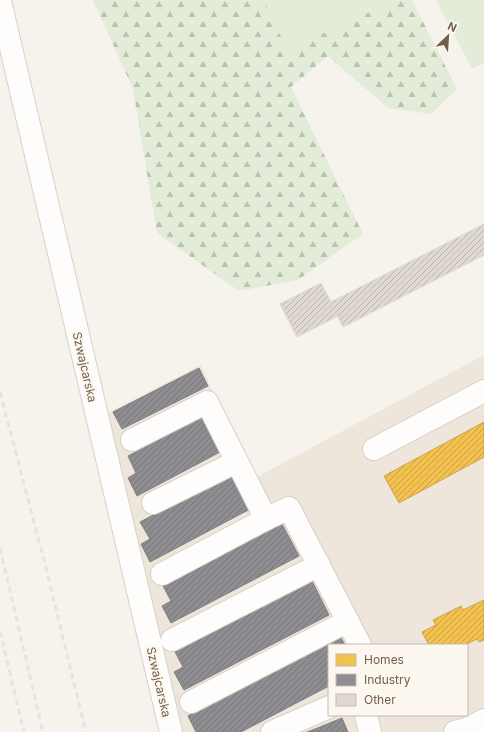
<svg xmlns="http://www.w3.org/2000/svg" width="484" height="732" font-family="Inter,sans-serif">
<style>
.residential{fill:#eee6db;fill-rule:evenodd}
.forest{fill:url(#forest-firs)}
.pitch{fill:#e3ecd9}
.homes{fill:url(#homes-hatch);stroke:#cca34e}
.industry{fill:url(#industry-hatch);stroke:#857f7e}
.building{fill:url(#building-hatch);stroke:#ded7d0}
.lines{fill:none;stroke-linecap:round;stroke-linejoin:round}
.minor-casing{stroke:#d5d0cb;stroke-width:24}
.minor{stroke:#fefdfc;stroke-width:22}
.rail{stroke:#e5e3e4;stroke-width:3;stroke-dasharray:6 4;stroke-linecap:butt}
.labels{text-anchor:middle;dominant-baseline:central;stroke-width:4;stroke-linejoin:round;paint-order:stroke}
.street-label{font-size:12px;fill:#725d4f;stroke:#fdf8ef}
</style>
<defs>
<pattern id="forest-firs" width="22" height="20" patternUnits="userSpaceOnUse"><rect width="22" height="20" fill="#e3ecd9"/><path d="M5 1l3.5 6h-7zM16 11l3.5 6h-7z" fill="#bcc2b2"/></pattern>
<pattern id="homes-hatch" width="6" height="6" patternUnits="userSpaceOnUse"><rect width="6" height="6" fill="#f2c14e"/><path d="M-1 1l2-2M0 6l6-6M5 7l2-2" fill="none" stroke="#c8a043"/></pattern>
<pattern id="industry-hatch" width="6" height="6" patternUnits="userSpaceOnUse"><rect width="6" height="6" fill="#8d8d92"/><path d="M-1 1l2-2M0 6l6-6M5 7l2-2" fill="none" stroke="#78767a"/></pattern>
<pattern id="building-hatch" width="6" height="6" patternUnits="userSpaceOnUse"><rect width="6" height="6" fill="#e0d9d3"/><path d="M-1 1l2-2M0 6l6-6M5 7l2-2" fill="none" stroke="#bab3ae"/></pattern>
</defs>
<rect width="100%" height="100%" fill="#f6f3ed"/>
<path class="residential" d="M484,355V732H181L105,414L201,365L251,480ZM329,645H467V715H329Z"/>
<path class="forest" d="M93,0H412L457,89L431,114L388,108L328,56L291,87L363,234L298,280L239,291L157,233L133,89Z"/>
<g class="pitch">
<path d="M264,0H381L383,6L287,50Z"/>
<path d="M436,0H484V63L472,69Z"/>
</g>
<g class="homes">
<path d="M484,422V457L399,503L384,476Z"/>
<path d="M484,600V640L479,642L477,639L465,645H429L422,632L436,625L433,620L461,606L463,610Z"/>
</g>
<g class="industry">
<path d="M199,368L208,386L122,429L113,412Z"/>
<path d="M204,416L222,451L137,496L128,478L136,473L128,456Z"/>
<path d="M234,473L252,508L150,562L141,544L150,539L140,522Z"/>
<path d="M281,522L299,556L171,623L162,606L171,601L162,584Z"/>
<path d="M311,579L329,615L184,690L174,672L183,667L174,650Z"/>
<path d="M340,636L345,645H329V686L241,732H196L188,716Z"/>
<path d="M342,718L348,732H307L315,729Z"/>
</g>
<g class="building">
<path d="M484,224V255L343,327L331,302Z"/>
<path d="M321,283L338,316L297,337L280,304Z"/>
</g>
<g class="lines">
<defs>
<g id="minor">
<path d="M0,1L171,732"/>
<path d="M132,440L207,402L266,519L289,508L360,645"/>
<path d="M374,449L484,391"/>
<path d="M153,503L236,462"/>
<path d="M162,574L266,519"/>
<path d="M172,640L319,565"/>
<path d="M191,702L348,621"/>
<path d="M366,715L370,732"/>
<path d="M272,732L329,707"/>
<path d="M455,732L467,729L484,720"/>
</g>
</defs>
<use href="#minor" class="minor-casing"/>
<use href="#minor" class="minor"/>
<g class="rail">
<path d="M0,392L44,560L86,732"/>
<path d="M0,548L43,732"/>
<path d="M0,631L24,732"/>
</g>
</g>
<g class="labels">
<g class="street-label">
<text transform="translate(85 367) rotate(77)">Szwajcarska</text>
<text transform="translate(159 682) rotate(77)">Szwajcarska</text>
</g>
</g>
<rect x="328" y="644" width="140" height="72" fill="#fdf8ef" stroke="#c5baaf"/>
<rect x="336" y="654" width="20" height="12" fill="#f2c14e" stroke="#c5baaf"/>
<text x="364" y="664" font-size="12" fill="#725d4f">Homes</text>
<rect x="336" y="674" width="20" height="12" fill="#8d8d92" stroke="#c5baaf"/>
<text x="364" y="684" font-size="12" fill="#725d4f">Industry</text>
<rect x="336" y="694" width="20" height="12" fill="#e0d9d3" stroke="#c5baaf"/>
<text x="364" y="704" font-size="12" fill="#725d4f">Other</text>
<g transform="translate(448 36) rotate(25)" stroke="#fdf8ef" stroke-width="3" paint-order="stroke">
<path d="M0-3L7 15L0 10L-7 15Z" fill="#725d4f"/>
<text y="-6" font-size="11" font-weight="bold" text-anchor="middle" fill="#725d4f">N</text>
</g>
</svg>
